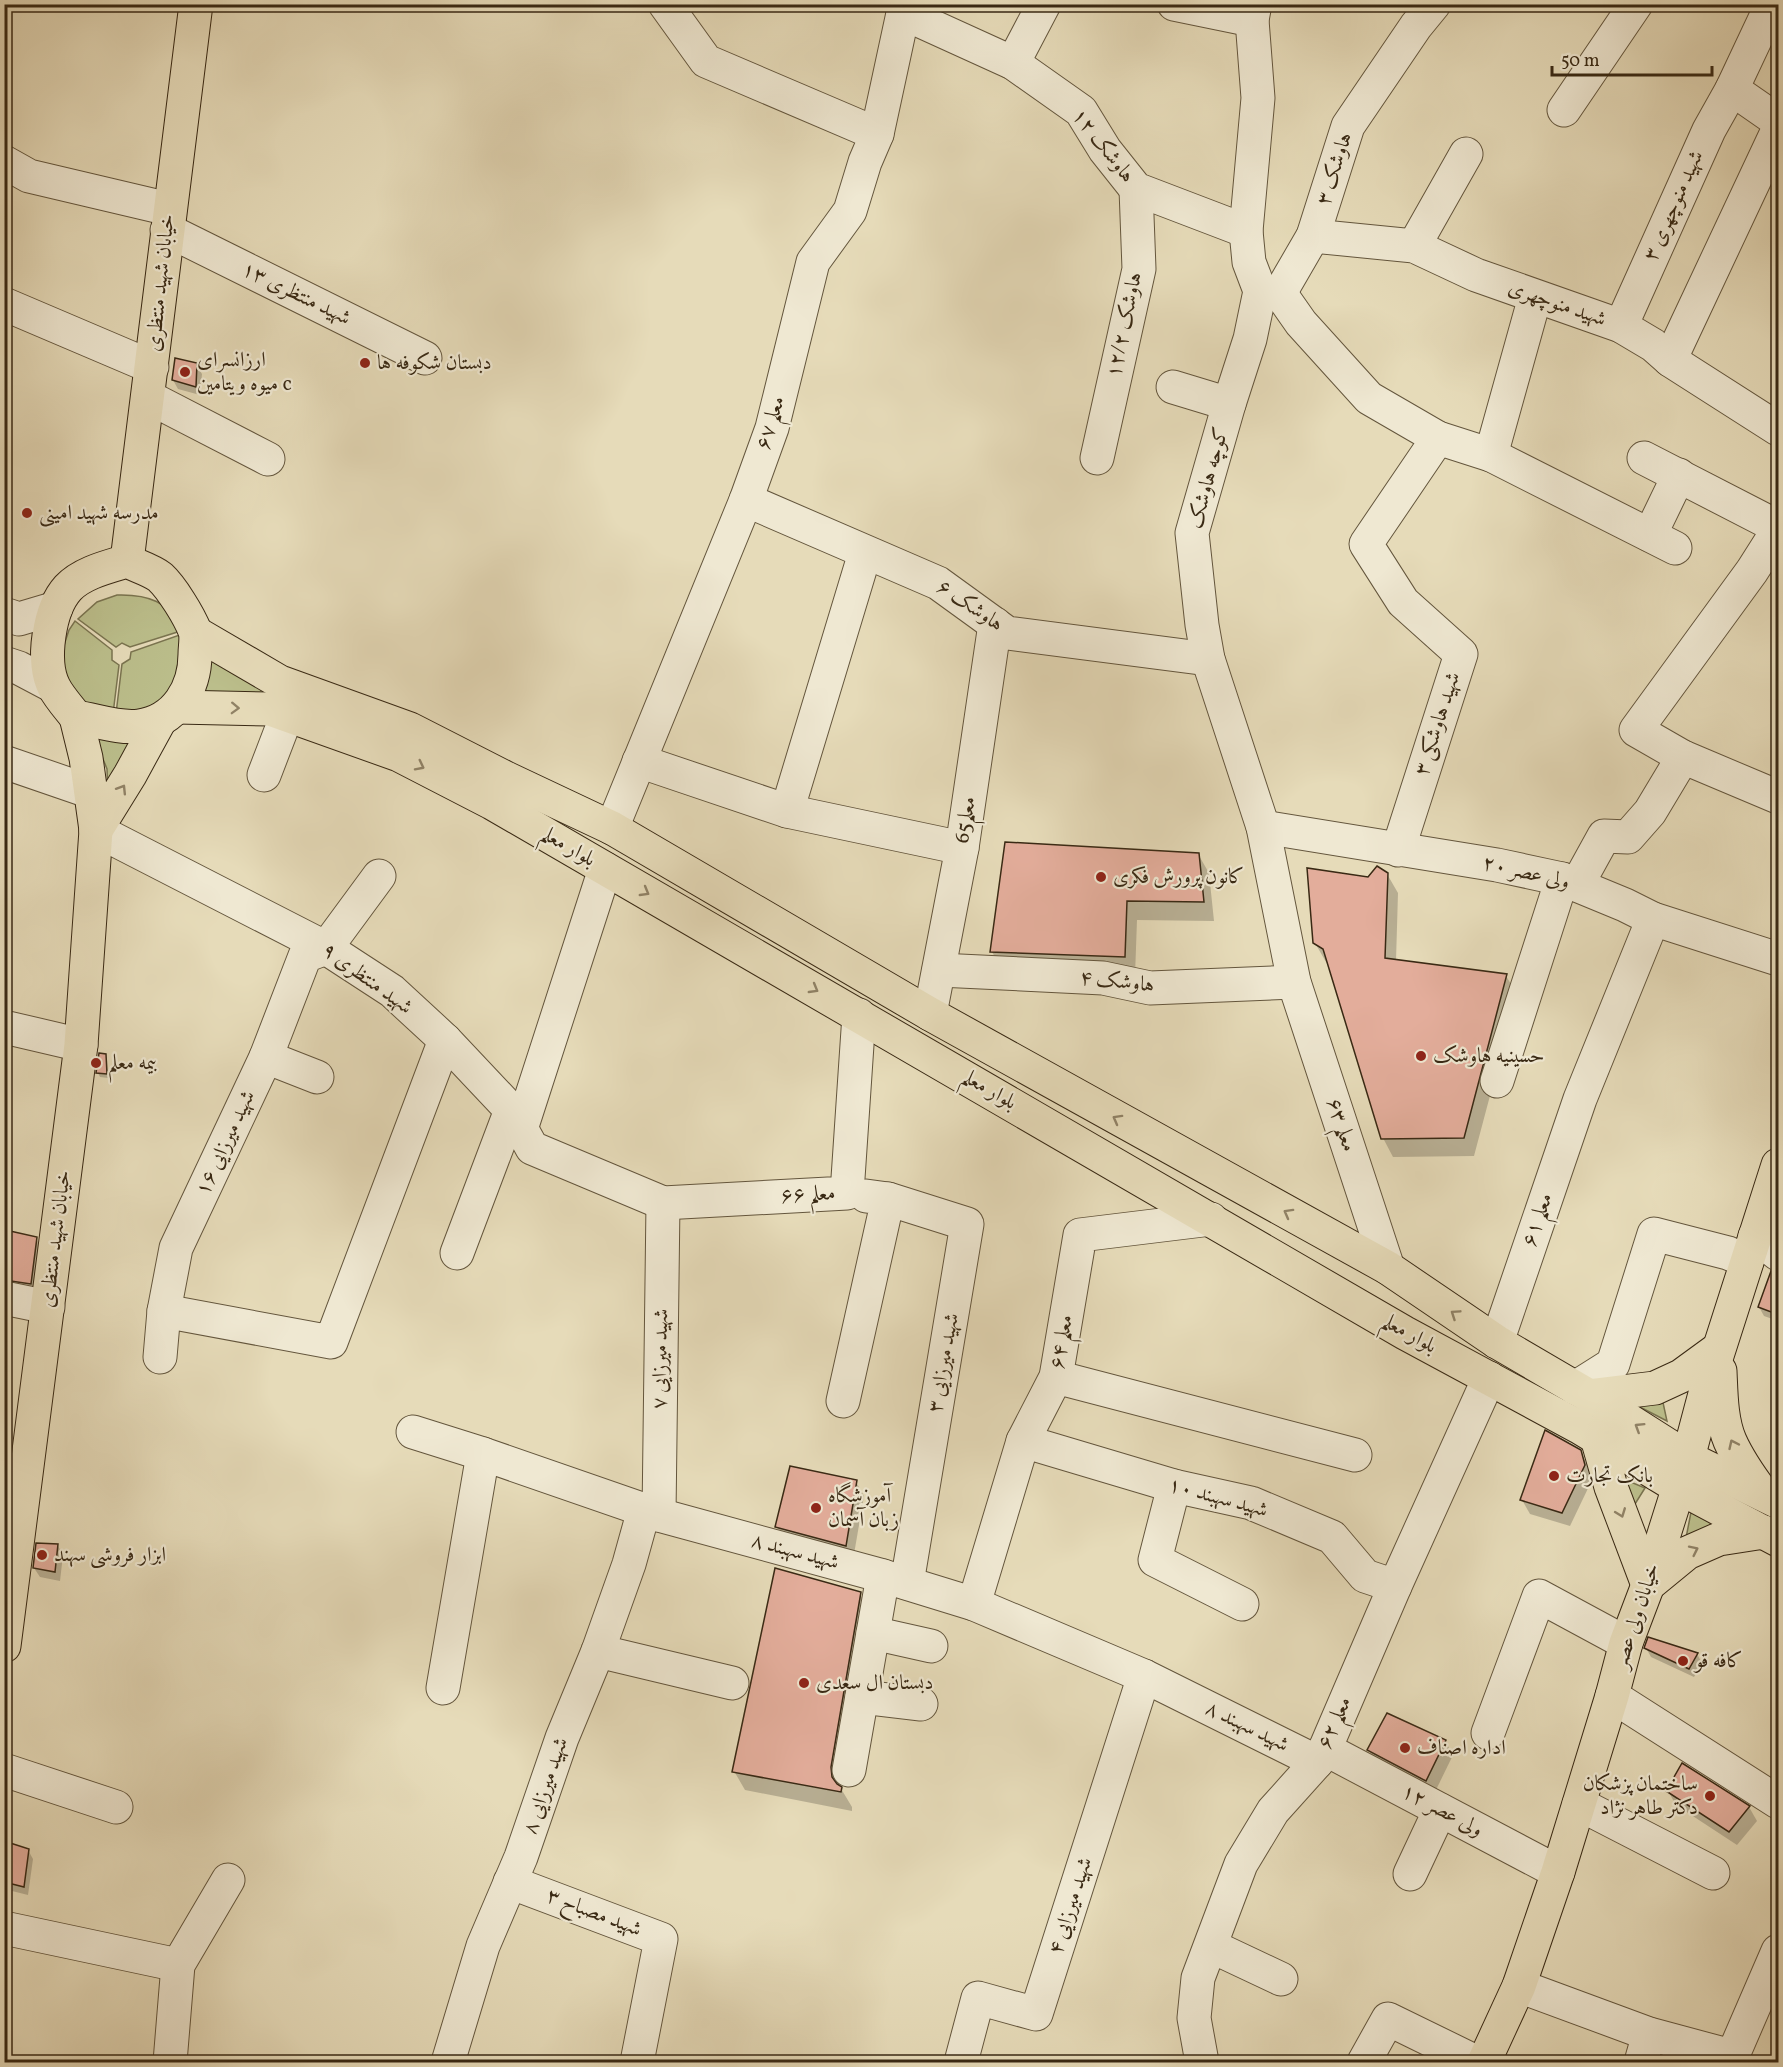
<svg xmlns="http://www.w3.org/2000/svg" width="1783" height="2067" font-family="Vollkorn,Amiri,serif">
<style>
.green{fill:#bbbe8b;stroke:#7a7450;stroke-width:1.5}
.shadow{fill:#0003}
.building{fill:#e3ad9b;stroke:#392914;stroke-width:1.5}
.lines{fill:none;stroke-linecap:round;stroke-linejoin:round}
.minor-casing{stroke:#64563d;stroke-width:35}
.major-casing{stroke:#392914;stroke-width:35}
.minor{stroke:#efe8d2;stroke-width:33}
.major{stroke:#e6dbb9;stroke-width:33}
.oneway{stroke:#908266}
.poi-dot{fill:#8f2418;stroke:#efe8d2;stroke-width:2}
.labels{text-anchor:middle;dominant-baseline:central;stroke-width:4.5;stroke-linejoin:round;paint-order:stroke}
.street-label{font-size:21px;fill:#392914;stroke:#efe8d2}
.poi-label{font-size:21px;fill:#392914;stroke:#efe8d2;text-anchor:start}
</style>
<rect width="100%" height="100%" fill="#e6dbb9"/>
<filter id="stains"><feTurbulence type="fractalNoise" baseFrequency=".00333" numOctaves="4"/><feColorMatrix values="0 0 0 0 .2 0 0 0 0 .09 0 0 0 0 .02 0 0 0 .5 -.17"/></filter>
<radialGradient id="worn" r=".72"><stop offset=".6" stop-color="#630" stop-opacity="0"/><stop offset="1" stop-color="#630" stop-opacity=".3"/></radialGradient>
<g class="green">
<path d="M117,595C150,594 166,602 187,629L130,647L122,643L116,647L78,619L97,602Z"/>
<path d="M75,621L112,650V660L119,665L112,722L82,708L63,671L62,651L69,630Z"/>
<path d="M188,632L187,690L115,722L122,664L130,659L131,652Z"/>
<path d="M196,648L279,684L271,707L190,691Z"/>
<path d="M85,714L139,729L109,825L107,769Z"/>
<path d="M1662,1398L1667,1421L1634,1404Z"/>
<path d="M1619,1477L1645,1488L1630,1512Z"/>
<path d="M1692,1507L1716,1528L1686,1538Z"/>
</g>
<g class="shadow">
<path d="M196,365L202,374L200,395L178,389L173,380Z"/>
<path d="M1198,854L1209,873L1214,921L1137,920L1135,976L1003,971L992,952Z"/>
<path d="M1387,874L1398,893L1396,961L1506,976L1517,994L1474,1156L1393,1157L1383,1138L1329,964L1326,962L1315,943L1369,878Z"/>
<path d="M105,1055L107,1059L108,1078L100,1077L98,1073Z"/>
<path d="M36,1239L45,1253L39,1298L12,1294L4,1277Z"/>
<path d="M1778,1280V1321L1764,1316L1759,1307Z"/>
<path d="M1580,1451L1588,1466L1592,1480L1570,1526L1530,1514L1522,1500Z"/>
<path d="M856,1482L864,1496L853,1560L785,1541L777,1527Z"/>
<path d="M58,1546L63,1555L60,1581L40,1577L34,1568Z"/>
<path d="M860,1594L871,1613L840,1787L852,1807V1811L745,1790L734,1771Z"/>
<path d="M1646,1648L1697,1654L1702,1663L1694,1677L1651,1657Z"/>
<path d="M1445,1741L1453,1755L1434,1794L1377,1764L1369,1750Z"/>
<path d="M1668,1791L1749,1807L1757,1821L1737,1845L1676,1805Z"/>
<path d="M4,1843L28,1850L33,1859L28,1895L4,1889Z"/>
</g>
<g class="building">
<path d="M175,358L197,363L196,387L172,380Z"/>
<path d="M1005,842L1199,853L1204,902L1127,901L1125,957L990,952Z"/>
<path d="M1377,866L1388,873L1385,958L1507,974L1464,1138L1381,1139L1323,949L1313,943L1307,868L1368,877Z"/>
<path d="M99,1053L106,1054L107,1074L96,1073Z"/>
<path d="M10,1231L37,1237L31,1284L4,1280Z"/>
<path d="M1771,1271L1779,1272V1315L1758,1307Z"/>
<path d="M1545,1430L1581,1450L1585,1465L1562,1513L1520,1500Z"/>
<path d="M790,1466L857,1480L846,1546L775,1527Z"/>
<path d="M36,1543L58,1544L55,1572L33,1568Z"/>
<path d="M775,1568L861,1592L831,1767L832,1777L837,1784L842,1787L841,1792L732,1772Z"/>
<path d="M1648,1637L1698,1653L1689,1669L1644,1648Z"/>
<path d="M1387,1713L1446,1740L1426,1781L1367,1750Z"/>
<path d="M1682,1763L1750,1806L1729,1832L1666,1791Z"/>
<path d="M4,1841L29,1849L24,1887L4,1882Z"/>
</g>
<g class="lines">
<defs>
<g id="minor">
<path d="M665,4L706,61L877,134"/>
<path d="M1174,4L1252,20"/>
<path d="M1255,4L1252,20L1258,98L1246,231L1249,262L1260,291L1250,339L1229,404L1192,533L1202,625L1208,659L1263,827L1294,982L1388,1268"/>
<path d="M903,13L1013,63L1081,111L1105,150L1136,189L1246,231"/>
<path d="M1013,63L1044,4"/>
<path d="M1732,89L1778,121"/>
<path d="M1564,110L1636,4"/>
<path d="M4,162L29,176L169,209"/>
<path d="M167,230L425,358"/>
<path d="M1313,236L1414,246L1476,275L1621,326L1653,345L1670,360L1778,429"/>
<path d="M1414,246L1466,154"/>
<path d="M1260,291L1280,293L1313,236L1348,126L1416,26L1434,4"/>
<path d="M1280,293L1301,323L1369,398L1438,438L1491,455L1535,297"/>
<path d="M4,304L152,367"/>
<path d="M1621,326L1709,130L1732,89L1772,4"/>
<path d="M1670,360L1778,130"/>
<path d="M1173,387L1229,404"/>
<path d="M148,397L268,459"/>
<path d="M1491,455L1675,548"/>
<path d="M1097,458L1139,269L1136,189"/>
<path d="M1644,458L1778,527"/>
<path d="M746,500L938,583L1007,633L1208,659"/>
<path d="M1778,530L1752,571L1636,730L1683,757L1778,797"/>
<path d="M1650,535L1679,475"/>
<path d="M4,614L19,619L56,608"/>
<path d="M4,663L19,668L53,686"/>
<path d="M639,761L787,811L962,848"/>
<path d="M4,762L91,792"/>
<path d="M264,775L287,715"/>
<path d="M787,811L865,553"/>
<path d="M1263,827L1497,865L1562,879L1625,905L1653,919L1778,959"/>
<path d="M612,828L746,500L772,428L813,262L850,211L865,162L877,134L905,4"/>
<path d="M96,830L326,948L392,991L445,1040L511,1110L532,1148L663,1203L847,1193L859,1015"/>
<path d="M1398,850L1461,654L1403,602L1366,544L1438,438"/>
<path d="M1577,885L1604,836L1628,837L1650,812L1683,757"/>
<path d="M939,970L1103,978L1150,988L1294,982"/>
<path d="M930,1014L962,848L995,624"/>
<path d="M4,1027L81,1045"/>
<path d="M266,1057L317,1077"/>
<path d="M1497,1081L1562,879"/>
<path d="M521,1129L605,869"/>
<path d="M888,1199L967,1224L907,1583"/>
<path d="M1755,1236L1778,1254"/>
<path d="M457,1253L511,1110"/>
<path d="M4,1298L48,1307"/>
<path d="M164,1311L331,1342L445,1040"/>
<path d="M1497,1342L1580,1099L1653,919"/>
<path d="M160,1357L164,1311L176,1248L266,1057L305,956L326,948L379,876"/>
<path d="M1056,1377L1355,1455"/>
<path d="M1575,1388L1613,1364L1654,1234L1728,1253L1747,1261"/>
<path d="M843,1401L888,1199L866,1196"/>
<path d="M413,1432L483,1454"/>
<path d="M1023,1441L1174,1486L1251,1503L1332,1537L1365,1576L1395,1586"/>
<path d="M1174,1486L1155,1560L1242,1604"/>
<path d="M659,1515L663,1203"/>
<path d="M974,1604L1023,1441L1056,1377L1080,1235L1211,1219"/>
<path d="M873,1633L931,1646"/>
<path d="M598,1651L732,1683"/>
<path d="M443,1688L483,1454L659,1515L883,1576L974,1604L1144,1676L1317,1762"/>
<path d="M1612,1696L1778,1802"/>
<path d="M862,1697L921,1704"/>
<path d="M1488,1733L1539,1596L1626,1643"/>
<path d="M1325,1749L1558,1872"/>
<path d="M4,1770L116,1807"/>
<path d="M849,1770L883,1576"/>
<path d="M1579,1804L1713,1873"/>
<path d="M1410,1874L1440,1810"/>
<path d="M510,1882L661,1939L637,2062"/>
<path d="M4,1928L178,1965"/>
<path d="M1211,1946L1281,1979"/>
<path d="M1519,1986L1649,2034L1731,2056"/>
<path d="M170,2062L178,1965L228,1880"/>
<path d="M448,2062L483,1946L521,1857L562,1738L598,1651L629,1564L644,1510"/>
<path d="M961,2062L978,1998L1036,2014L1144,1676"/>
<path d="M1202,2062L1194,2018L1198,1978L1241,1864L1273,1811L1317,1762L1325,1749L1395,1586L1489,1378"/>
<path d="M1364,2062L1388,2019L1476,2062"/>
<path d="M1641,2062L1649,2034"/>
<path d="M1730,2062L1778,1951"/>
</g>
<g id="major">
<path d="M127,561C151,375 172,190 196,4"/>
<path d="M127,561C137,566 151,570 160,577C172,588 189,616 195,631C197,638 195,647 195,654C195,688 176,721 139,726C119,729 96,720 76,717C69,708 59,697 54,687C41,661 49,609 68,588C82,573 107,567 127,561Z"/>
<path d="M196,633L280,682L410,729L506,778L612,828L930,1014L1388,1268L1497,1342L1603,1404L1688,1458L1778,1502"/>
<path d="M177,707L270,709L399,755L492,803L1405,1333L1579,1427L1678,1487L1778,1540"/>
<path d="M76,717L86,758L96,830L130,775L160,720"/>
<path d="M1720,1371C1721,1393 1721,1420 1730,1441C1738,1459 1751,1478 1763,1494"/>
<path d="M1589,1396L1655,1388L1681,1376L1718,1349"/>
<path d="M1597,1438L1611,1487L1648,1585L1687,1553L1719,1539L1764,1532"/>
<path d="M4,1646L81,1045L96,830"/>
<path d="M1484,2062L1519,1986L1558,1872L1612,1696L1626,1643L1648,1585L1688,1458L1706,1390L1778,1165"/>
</g>
</defs>
<use href="#minor" class="minor-casing"/>
<use href="#major" class="major-casing"/>
<use href="#minor" class="minor"/>
<use href="#major" class="major"/>
</g>
<defs><path id="oneway-chevron" d="M-2-3.5L2.5 0L-2 3.5" fill="none" stroke-width="1.6" stroke-linecap="round" stroke-linejoin="round" transform="scale(1.5)"/></defs>
<g class="oneway">
<use href="#oneway-chevron" transform="translate(235 708) rotate(2)"/>
<use href="#oneway-chevron" transform="translate(420 766) rotate(27)"/>
<use href="#oneway-chevron" transform="translate(122 789) rotate(-58)"/>
<use href="#oneway-chevron" transform="translate(645 892) rotate(30)"/>
<use href="#oneway-chevron" transform="translate(814 989) rotate(30)"/>
<use href="#oneway-chevron" transform="translate(1117 1119) rotate(-151)"/>
<use href="#oneway-chevron" transform="translate(1288 1213) rotate(-151)"/>
<use href="#oneway-chevron" transform="translate(1455 1314) rotate(-146)"/>
<use href="#oneway-chevron" transform="translate(1639 1427) rotate(-148)"/>
<use href="#oneway-chevron" transform="translate(1733 1444) rotate(-115)"/>
<use href="#oneway-chevron" transform="translate(1621 1513) rotate(69)"/>
<use href="#oneway-chevron" transform="translate(1694 1550) rotate(-26)"/>
</g>
<g class="poi-dot">
<circle cx="365" cy="363" r="6"/>
<circle cx="185" cy="372" r="6"/>
<circle cx="27" cy="513" r="6"/>
<circle cx="1101" cy="877" r="6"/>
<circle cx="1421" cy="1056" r="6"/>
<circle cx="96" cy="1063" r="6"/>
<circle cx="1554" cy="1476" r="6"/>
<circle cx="816" cy="1508" r="6"/>
<circle cx="42" cy="1555" r="6"/>
<circle cx="1683" cy="1661" r="6"/>
<circle cx="804" cy="1683" r="6"/>
<circle cx="1405" cy="1748" r="6"/>
<circle cx="1710" cy="1796" r="6"/>
</g>
<g class="labels">
<g class="street-label">
<text transform="translate(1103 146) rotate(52)">هاوشک ۱۲</text>
<text transform="translate(1335 169) rotate(-72)">هاوشک ۳</text>
<text transform="translate(1674 206) rotate(-66)">شهید منوچهری ۳</text>
<text transform="translate(161 283) rotate(-84)">خیابان شهید منتظری</text>
<text transform="translate(296 294) rotate(26)">شهید منتظری ۱۳</text>
<text transform="translate(1557 304) rotate(19)">شهید منوچهری</text>
<text transform="translate(1125 325) rotate(-78)">هاوشک ۱۲/۲</text>
<text transform="translate(771 423) rotate(-73)">معلم ۶۷</text>
<text transform="translate(1209 478) rotate(-75)">کوچه هاوشک</text>
<text transform="translate(970 606) rotate(34)">هاوشک ۶</text>
<text transform="translate(1438 724) rotate(-72)">شهید هاوشکی ۳</text>
<text transform="translate(966 820) rotate(-81)">معلم65</text>
<text transform="translate(568 847) rotate(30)">بلوار معلم</text>
<text transform="translate(1526 873) rotate(13)">ولی عصر ۲۰</text>
<text transform="translate(367 979) rotate(36)">شهید منتظری ۹</text>
<text transform="translate(1117 982) rotate(6)">هاوشک ۴</text>
<text transform="translate(989 1090) rotate(30)">بلوار معلم</text>
<text transform="translate(1341 1125) rotate(72)">معلم ۶۳</text>
<text transform="translate(226 1143) rotate(-65)">شهید میرزایی ۱۶</text>
<text transform="translate(808 1195) rotate(-3)">معلم ۶۶</text>
<text transform="translate(1538 1220) rotate(-71)">معلم ۶۱</text>
<text transform="translate(56 1239) rotate(-83)">خیابان شهید منتظری</text>
<text transform="translate(1409 1334) rotate(29)">بلوار معلم</text>
<text transform="translate(1062 1342) rotate(-80)">معلم ۶۴</text>
<text transform="translate(661 1359) rotate(-89)">شهید میرزایی ۷</text>
<text transform="translate(944 1363) rotate(-80)">شهید میرزایی ۳</text>
<text transform="translate(1218 1498) rotate(15)">شهید سهبند ۱۰</text>
<text transform="translate(795 1552) rotate(15)">شهید سهبند ۸</text>
<text transform="translate(1637 1616) rotate(-72)">خیابان ولی عصر</text>
<text transform="translate(1335 1723) rotate(-66)">معلم ۶۲</text>
<text transform="translate(1247 1727) rotate(26)">شهید سهبند ۸</text>
<text transform="translate(546 1786) rotate(-71)">شهید میرزایی ۸</text>
<text transform="translate(1442 1811) rotate(28)">ولی عصر ۱۲</text>
<text transform="translate(1071 1906) rotate(-72)">شهید میرزایی ۴</text>
<text transform="translate(594 1913) rotate(21)">شهید مصباح ۳</text>
</g>
<g class="poi-label">
<text x="197" y="360">ارزانسرای<tspan x="197" dy="24">میوه ویتامین c</tspan></text>
<text x="377" y="363">دبستان شکوفه ها</text>
<text x="39" y="513">مدرسه شهید امینی</text>
<text x="1113" y="877">کانون پرورش فکری</text>
<text x="1433" y="1056">حسینیه هاوشک</text>
<text x="108" y="1063">بیمه معلم</text>
<text x="1566" y="1476">بانک تجارت</text>
<text x="828" y="1496">آموزشگاه<tspan x="828" dy="24">زبان آسمان</tspan></text>
<text x="54" y="1555">ابزار فروشی سهند</text>
<text x="1695" y="1661">کافه قو</text>
<text x="816" y="1683">دبستان ال سعدی</text>
<text x="1417" y="1748">اداره اصناف</text>
<text x="1698" y="1784" text-anchor="end">ساختمان پزشکان<tspan x="1698" dy="24">دکتر طاهر نژاد</tspan></text>
</g>
</g>
<rect width="1783" height="2067" fill="none" stroke="#e6dbb9" stroke-width="24"/>
<rect x="6" y="6" width="1771" height="2055" fill="none" stroke="#392914" stroke-width="3"/>
<rect x="12" y="12" width="1759" height="2043" fill="none" stroke="#392914" stroke-width="1.5"/>
<path d="M1552 66v9h160v-9" fill="none" stroke="#392914" stroke-width="3"/>
<text x="1561" y="66" font-size="18" fill="#392914" stroke="#efe8d2" stroke-width="4.5" paint-order="stroke">50 m</text>
<rect width="100%" height="100%" filter="url(#stains)"/>
<rect width="100%" height="100%" fill="url(#worn)"/>
</svg>
